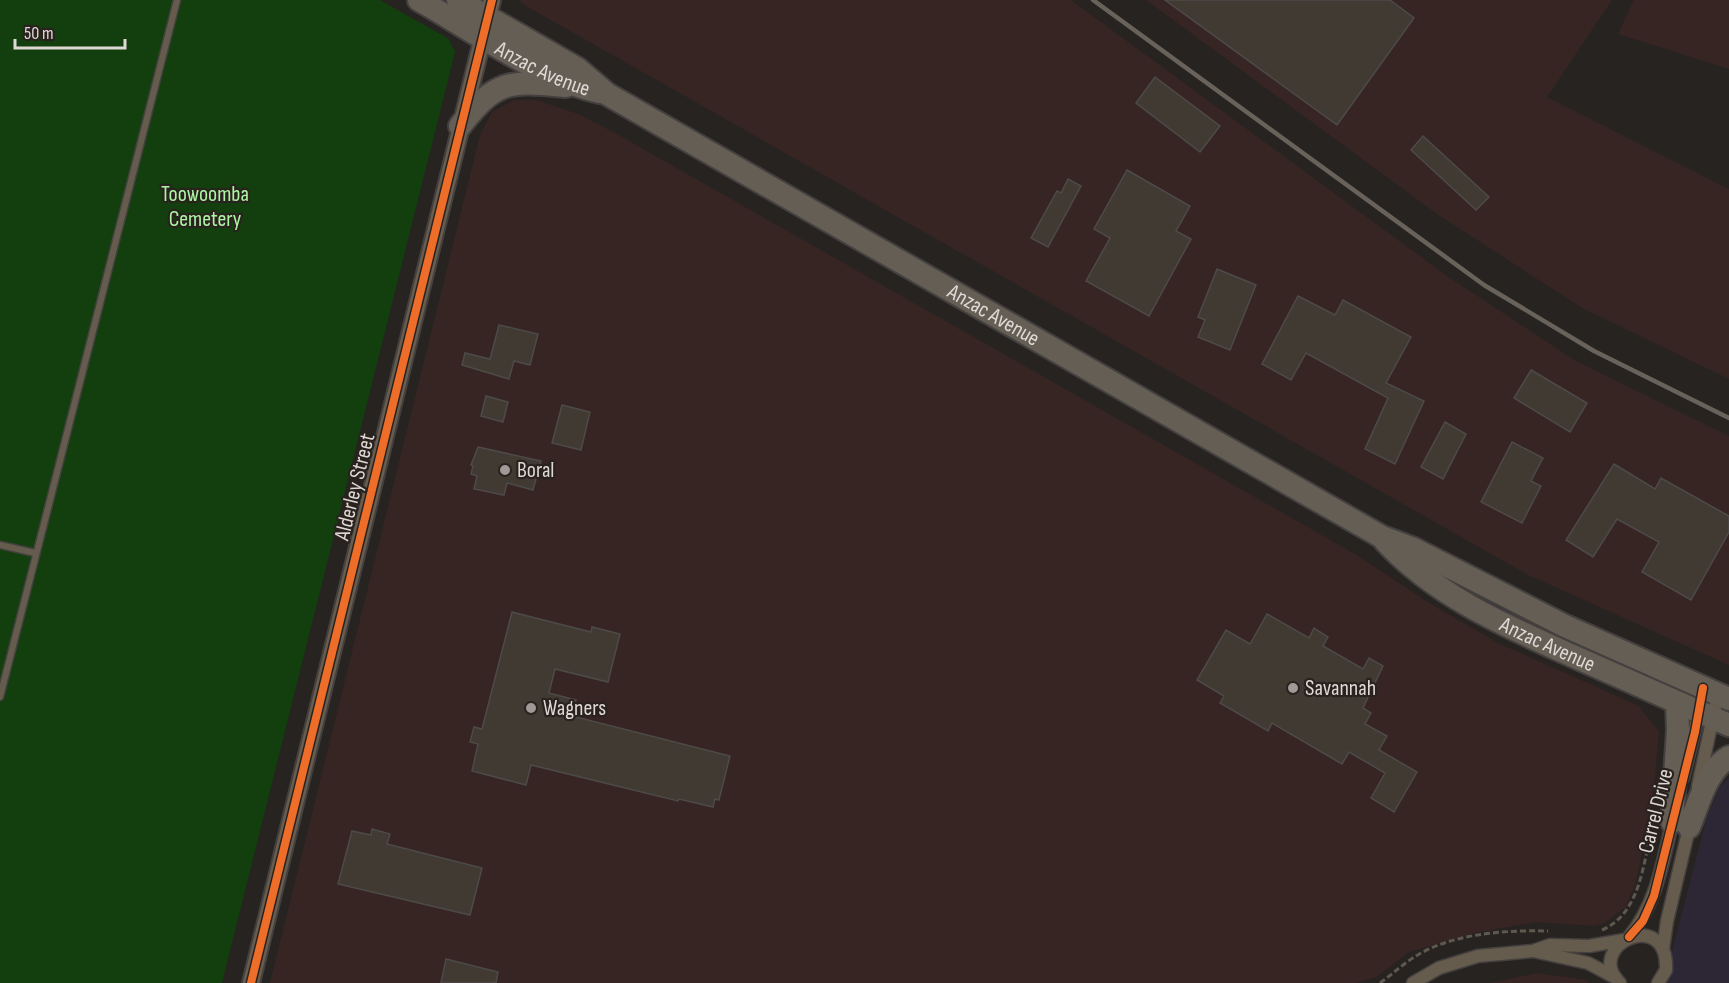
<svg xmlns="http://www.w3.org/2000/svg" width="1729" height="983" font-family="'Sofia Sans Condensed',sans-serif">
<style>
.commercial{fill:#2d2735}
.industrial{fill:#372524}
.green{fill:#123f0d}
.building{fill:#413a33;stroke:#4d4a48;stroke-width:1.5}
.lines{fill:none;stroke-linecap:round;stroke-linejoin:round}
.lane-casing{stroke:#44403f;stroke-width:9}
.street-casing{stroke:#44403f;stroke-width:15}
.secondary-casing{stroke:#44403f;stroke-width:20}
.highway-casing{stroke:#44403f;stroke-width:26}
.path{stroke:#5f584f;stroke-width:3;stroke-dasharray:6 3;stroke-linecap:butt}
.lane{stroke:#665c4e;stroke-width:6}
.street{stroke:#665c4e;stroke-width:12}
.secondary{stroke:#685e4f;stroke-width:16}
.highway{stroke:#645e54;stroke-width:22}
.rail{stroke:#68625b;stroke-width:4.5}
.cycleway-casing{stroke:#2a221e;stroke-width:11}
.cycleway{stroke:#ee6e29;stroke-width:8}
.poi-dot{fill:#9f9997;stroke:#2a221e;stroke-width:2}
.labels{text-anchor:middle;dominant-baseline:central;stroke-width:4.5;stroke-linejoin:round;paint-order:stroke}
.street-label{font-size:22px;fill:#dfd9d6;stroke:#2a221e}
.park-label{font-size:22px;fill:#acf6a3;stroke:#2a221e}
.poi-label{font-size:22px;fill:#dfd9d6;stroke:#2a221e;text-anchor:start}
</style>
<rect width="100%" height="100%" fill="#272321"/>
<path class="commercial" d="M1729,778V983H1664L1706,820L1719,788Z"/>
<g class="industrial">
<path d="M520,0H1071L1447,276L1576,361L1729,436V665L1528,575L521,3Z"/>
<path d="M1146,0H1612L1547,97L1729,189V379L1582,308L1437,214Z"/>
<path d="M1634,0H1729V69L1618,34Z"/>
<path d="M514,100H537L578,114L617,134L1355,554L1431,604L1498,643L1639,706L1659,732L1652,809L1635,885L1626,907L1605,923L1595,926L1536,922L1474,933L1409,952L1376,977L1356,983H270L480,135L492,112Z"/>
<path d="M1537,973L1586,980L1589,983H1490Z"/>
</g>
<path class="green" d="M0,0H380L449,39L455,52L222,983H0Z"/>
<g class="building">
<path d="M1165,0H1390L1414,18L1337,125Z"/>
<path d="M1155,77L1220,126L1200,152L1136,103Z"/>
<path d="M1423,136L1489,197L1476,210L1411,150Z"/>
<path d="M1127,170L1190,206L1176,231L1191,239L1149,316L1086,281L1110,238L1094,229Z"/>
<path d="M1068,179L1081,186L1048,247L1031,238L1057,191L1061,193Z"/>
<path d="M1217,269L1256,285L1230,350L1198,337L1205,320L1198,317Z"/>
<path d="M1298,296L1335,315L1343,300L1411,337L1386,383L1424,401L1395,464L1365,449L1388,398L1306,353L1291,380L1262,364Z"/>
<path d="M499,325L538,334L530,365L514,361L509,379L462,365L465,353L490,359Z"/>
<path d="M1531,370L1587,403L1570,432L1514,398Z"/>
<path d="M486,396L508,402L503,422L481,416Z"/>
<path d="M562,405L590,412L581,450L552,443Z"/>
<path d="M1445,422L1466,434L1443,479L1421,467Z"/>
<path d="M1512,442L1543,458L1531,481L1541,486L1522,523L1481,502Z"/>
<path d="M478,447L541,461L533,490L507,483L504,495L474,489L477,476L471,474L473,466L471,465Z"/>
<path d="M1614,464L1655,489L1661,478L1729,516V532L1691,600L1642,572L1659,542L1617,519L1593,557L1566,540Z"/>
<path d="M512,612L591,632L592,627L620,634L608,682L555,669L549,693L576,700L572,716L730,756L719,800L715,799L713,807L679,799L678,801L531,765L526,785L472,771L478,744L470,742L474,727L482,729Z"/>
<path d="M1267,614L1309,638L1314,628L1328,637L1323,646L1363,669L1369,658L1383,666L1363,708L1371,713L1365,724L1387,736L1379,750L1417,772L1394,812L1371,798L1385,773L1349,752L1342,764L1272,723L1268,731L1220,703L1224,696L1197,680L1226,630L1250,644Z"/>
<path d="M372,829L390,834L387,844L482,868L470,915L338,884L352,831L371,835Z"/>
<path d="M446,959L498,972L496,983H441Z"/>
</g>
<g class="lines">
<defs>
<g id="lane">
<path d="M0,545L35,553"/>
<path d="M0,697L177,0"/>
</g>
<g id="street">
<path d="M1683,778L1700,708"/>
<path d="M1698,786L1718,694"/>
<path d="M1629,937C1657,903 1663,860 1673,819"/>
<path d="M1663,949L1667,921L1690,824"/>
<path d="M1533,951L1588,963L1616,978"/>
<path d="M1413,983L1439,968L1478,956L1533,951L1550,945L1589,946L1624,940"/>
<path d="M1620,983C1582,946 1669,905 1666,970L1658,983"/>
</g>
<path id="secondary" d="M251,983L492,0"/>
<g id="highway">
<path id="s1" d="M419,0C472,30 542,80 600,92"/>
<path id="s2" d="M458,0L578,69L607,94L1382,537L1414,549L1565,626L1729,699"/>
<path d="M460,126C497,79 508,81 566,86"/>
<path id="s3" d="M1385,541C1434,594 1501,624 1566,653C1620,677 1674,701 1729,725"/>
<path d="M1672,822L1678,730L1677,703"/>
<path d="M1689,827C1699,803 1706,771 1729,757"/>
</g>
</defs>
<use href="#lane" class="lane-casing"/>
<use href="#street" class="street-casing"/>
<use href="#secondary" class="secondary-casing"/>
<use href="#highway" class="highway-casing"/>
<g class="path">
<path d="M1602,930C1642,913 1644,858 1653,821"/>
<path d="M1380,983C1394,973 1406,961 1421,953C1458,933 1507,930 1548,931"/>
</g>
<use href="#lane" class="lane"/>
<use href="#street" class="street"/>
<use href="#secondary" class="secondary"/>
<use href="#highway" class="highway"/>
<path class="rail" d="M1093,0L1484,285L1594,351L1729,418"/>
<defs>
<g id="cycleway">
<path d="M1629,937L1643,921L1654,896L1695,732L1703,688"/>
<path d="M251,983L492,0"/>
</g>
</defs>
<use href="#cycleway" class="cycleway-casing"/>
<use href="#cycleway" class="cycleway"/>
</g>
<g class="poi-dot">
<circle cx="505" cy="470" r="6"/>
<circle cx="1293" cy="688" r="6"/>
<circle cx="531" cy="708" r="6"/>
</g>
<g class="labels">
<g class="street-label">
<text stroke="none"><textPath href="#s1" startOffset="142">Anzac Avenue</textPath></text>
<text stroke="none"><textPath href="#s2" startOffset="622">Anzac Avenue</textPath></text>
<text transform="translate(355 487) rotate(-76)">Alderley Street</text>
<text stroke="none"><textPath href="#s3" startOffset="194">Anzac Avenue</textPath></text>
<text transform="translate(1656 811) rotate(-76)">Carrel Drive</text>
</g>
<g class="park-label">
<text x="205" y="194">Toowoomba<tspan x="205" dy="25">Cemetery</tspan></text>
</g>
<g class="poi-label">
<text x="517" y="470">Boral</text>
<text x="1305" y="688">Savannah</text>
<text x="543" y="708">Wagners</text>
</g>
</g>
<path d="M15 39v9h110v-9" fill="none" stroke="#dfd9d6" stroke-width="3"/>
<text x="24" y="39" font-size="18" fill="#dfd9d6" stroke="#2a221e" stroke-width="4.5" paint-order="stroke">50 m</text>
</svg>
